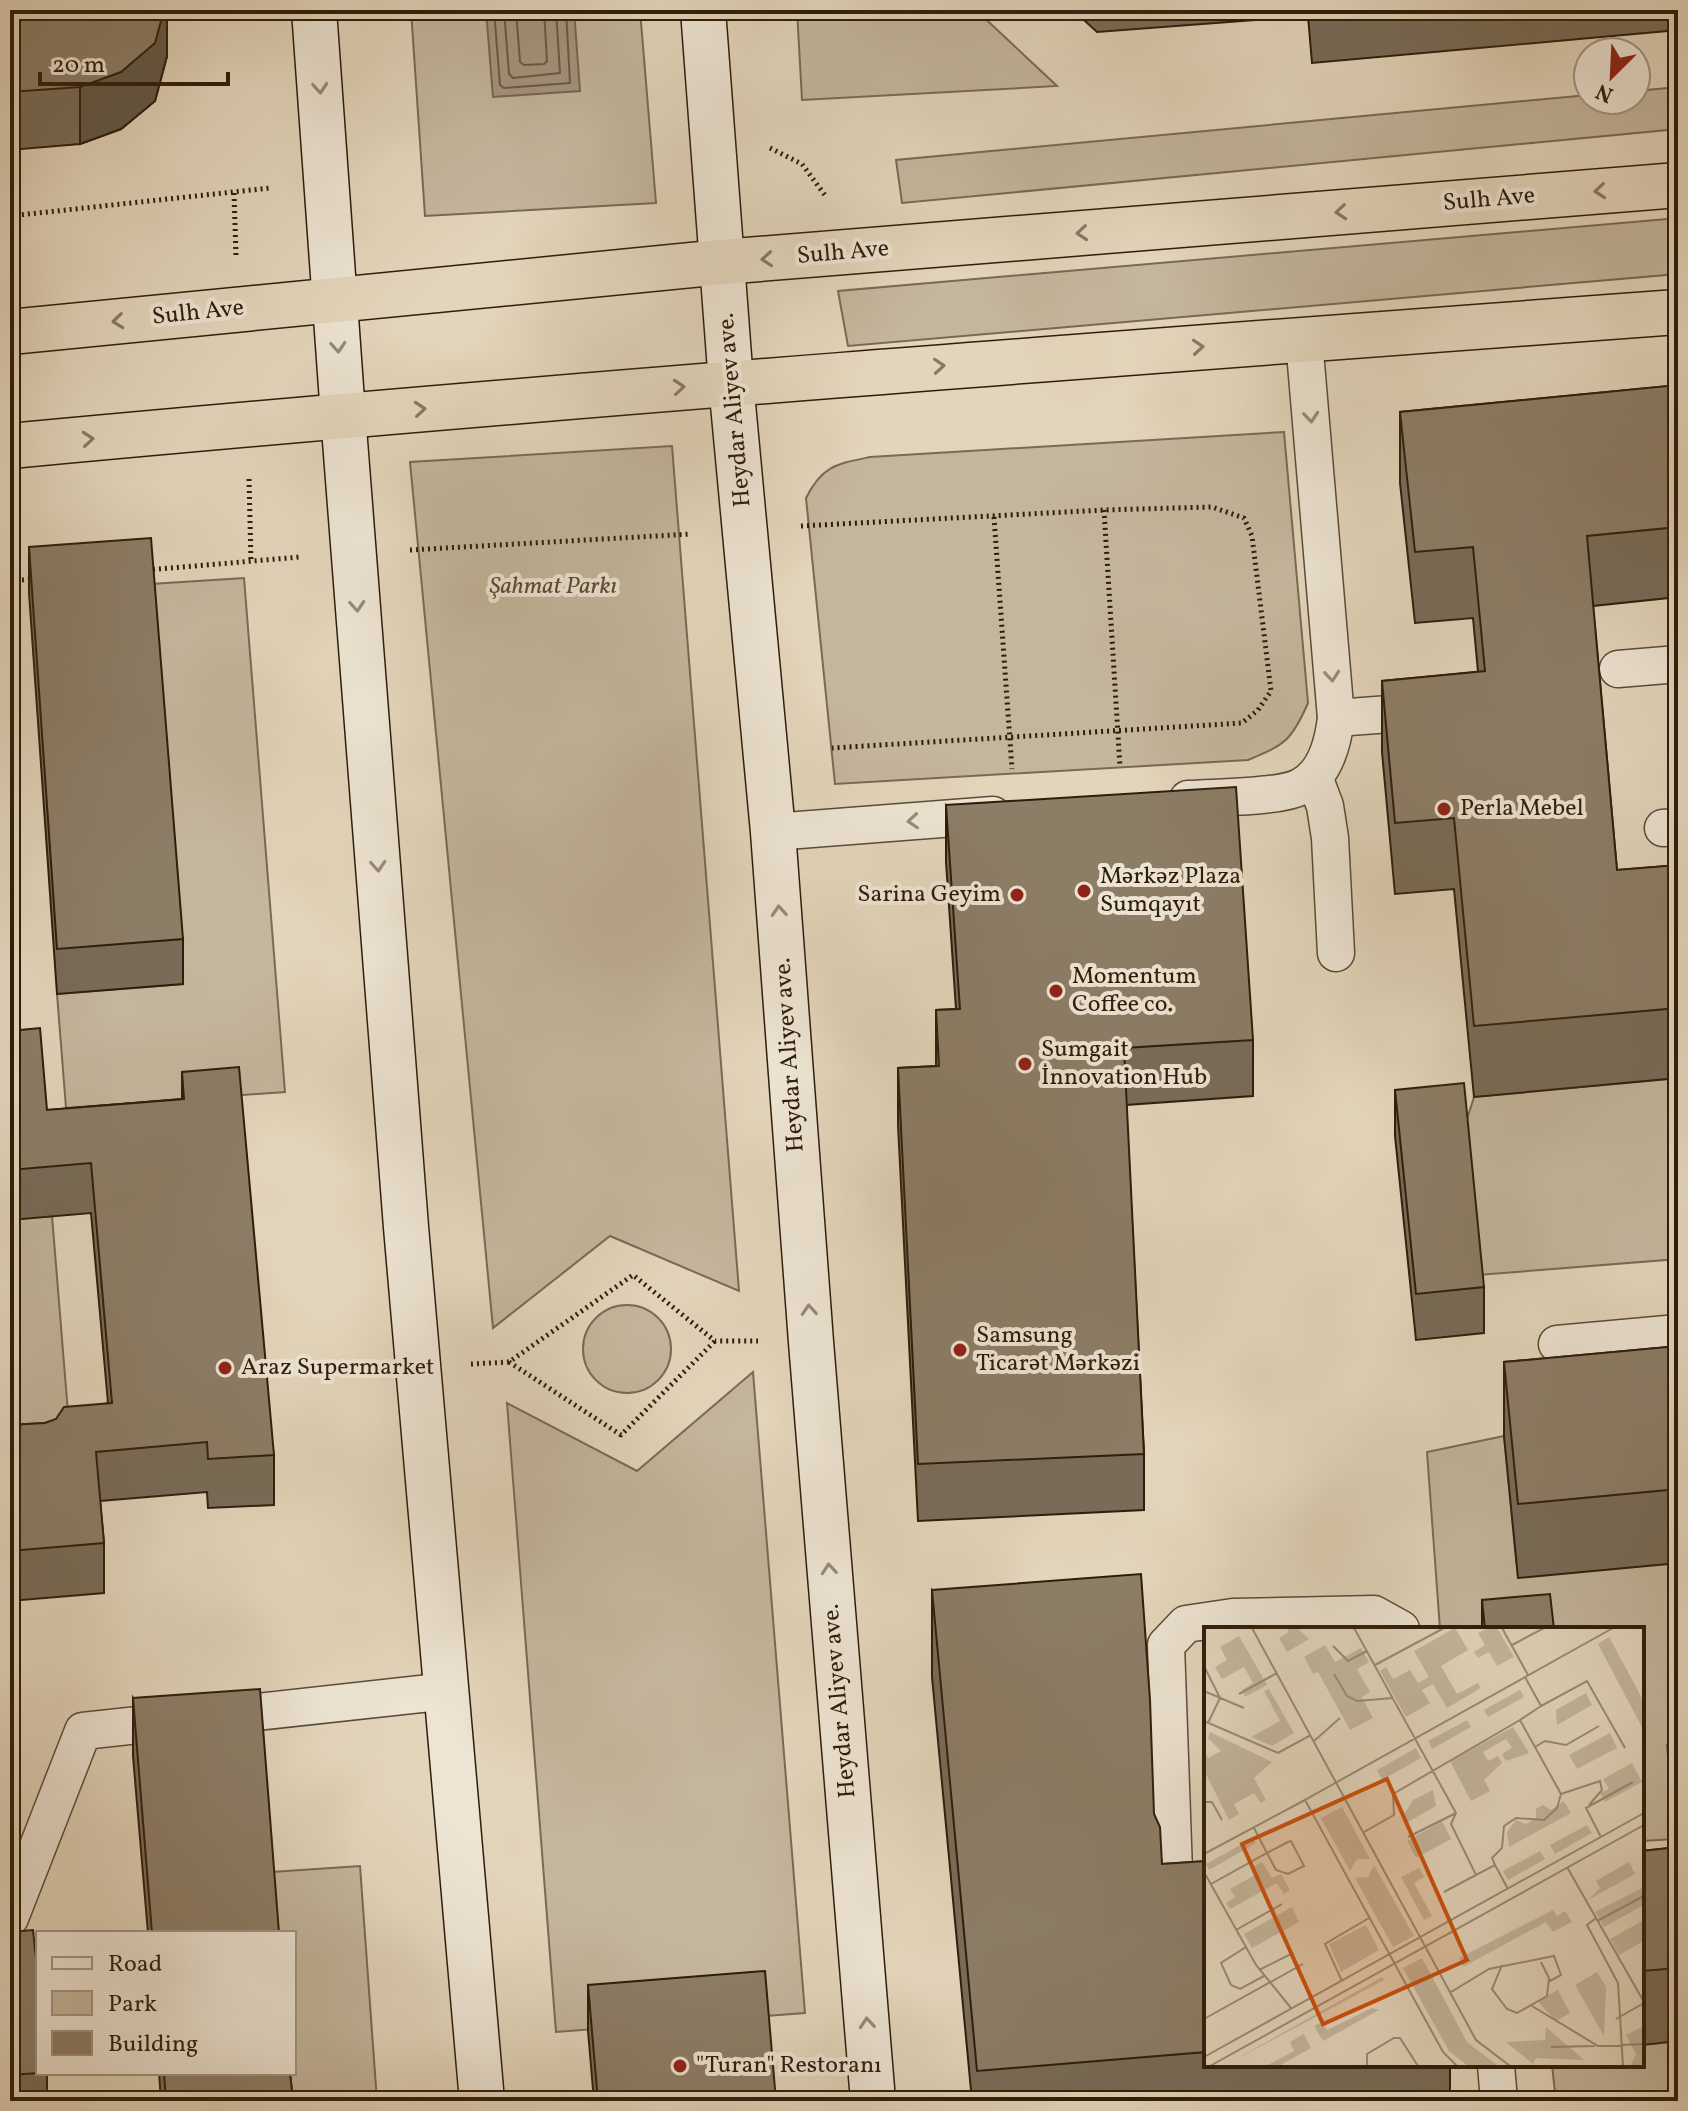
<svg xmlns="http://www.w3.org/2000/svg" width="1688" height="2111" font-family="Vollkorn,serif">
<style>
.green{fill:#c4b69d;stroke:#796a54;stroke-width:2}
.water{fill:#a59680;stroke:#756652;stroke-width:2}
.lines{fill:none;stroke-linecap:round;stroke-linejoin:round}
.shore{stroke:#6a5a46;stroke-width:2}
.service-casing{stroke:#5b4b38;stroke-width:39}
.secondary-casing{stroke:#2e1d0c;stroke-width:47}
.trunk-casing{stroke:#2e1d0c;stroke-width:47}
.path{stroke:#2e1d0c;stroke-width:5;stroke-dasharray:2 4;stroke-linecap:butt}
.service{stroke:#ede4d3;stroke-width:36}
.secondary{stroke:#ede4d3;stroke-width:44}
.trunk{stroke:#e3d5bb;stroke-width:44}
.wall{fill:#786c59;stroke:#2e1d0c;stroke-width:2}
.shaded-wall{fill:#625848;stroke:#2e1d0c;stroke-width:2}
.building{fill:#8c7d67;stroke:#2e1d0c;stroke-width:2}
.oneway{stroke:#978a79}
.oneway2{stroke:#887964}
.poi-dot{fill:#8f2418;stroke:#ede4d3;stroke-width:3}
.labels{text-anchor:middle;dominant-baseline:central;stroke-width:8;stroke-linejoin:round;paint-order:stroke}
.street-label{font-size:24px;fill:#2e1d0c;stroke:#ede4d3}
.park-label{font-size:24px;font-style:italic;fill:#5b4b38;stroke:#ede4d3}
.poi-label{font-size:24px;fill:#2e1d0c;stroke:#ede4d3;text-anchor:start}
.inset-road{fill:none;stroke:#9b8b75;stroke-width:2}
.view{fill:#cc500c;fill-opacity:0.15;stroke:#cc500c;stroke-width:4}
.inset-edge{fill:none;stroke:#2e1d0c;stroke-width:4}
</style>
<rect width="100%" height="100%" fill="#e3d5bb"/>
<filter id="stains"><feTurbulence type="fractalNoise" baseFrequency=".0025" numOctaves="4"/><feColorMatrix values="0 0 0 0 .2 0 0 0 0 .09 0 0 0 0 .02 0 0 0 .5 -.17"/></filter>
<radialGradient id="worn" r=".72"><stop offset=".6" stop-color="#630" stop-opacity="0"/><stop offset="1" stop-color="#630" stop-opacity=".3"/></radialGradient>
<g class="green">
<path d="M411,10H640L656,203L425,216Z"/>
<path d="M797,10H976L1057,86L802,100Z"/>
<path d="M1678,87V129L902,203L896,160L1588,95V100H1636V91Z"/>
<path d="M1678,218V274L848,346L838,291Z"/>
<path d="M1284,432L1308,703C1292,740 1285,745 1248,760L835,784L806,498C822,466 836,464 870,457Z"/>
<path d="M672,446L739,1291L610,1236L493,1328L410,462Z"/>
<path d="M244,578L285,1092L66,1108L57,994L183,984L151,584Z"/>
<path d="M1678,1078V1259L1478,1275L1464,1129L1474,1097Z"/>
<path d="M52,1216L69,1425L10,1430V1220Z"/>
<circle cx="627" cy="1349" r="44"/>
<path d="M753,1372L805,2013L556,2032L507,1403L637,1471Z"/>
<path d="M1504,1436L1518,1577L1678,1563V1743L1667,1745L1675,1839L1642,1841V1629H1440L1427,1452Z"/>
<path d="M360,1866L377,2101H289L287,2073H294V1933H276L272,1872Z"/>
<path d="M1678,2041V2101H1556L1552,2065H1642V2045Z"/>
</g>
<path class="water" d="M486,10H574L580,91L493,97Z"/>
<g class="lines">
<g class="shore">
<path d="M494,10L500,85L504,88L570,83L566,10"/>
<path d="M504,10L509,74L513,78L560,73L556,10"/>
<path d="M516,10L520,62L524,65L544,64L547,61L544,10"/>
</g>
<defs>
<g id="service">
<path d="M1618,669L1678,664"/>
<path d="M1336,718L1430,711"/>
<path d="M1314,777L1325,806L1330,838L1336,953"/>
<path d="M1188,799C1215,797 1278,798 1300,787C1325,775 1333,743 1336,718L1304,340"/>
<path d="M1663,828L1678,827"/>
<path d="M773,832L993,815"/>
<path d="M1557,1344L1678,1333"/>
<path d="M10,1918L83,1731L448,1691"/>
<path d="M1206,1924L1200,1922L1175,1900L1166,1645L1186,1624L1233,1617L1374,1614L1401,1629"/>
<path d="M1496,2065L1499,2101"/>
</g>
<g id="secondary">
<path d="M314,10L343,415L406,1227L482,2101"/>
<path d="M703,10L731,383L773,832L811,1342L873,2101"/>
</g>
<g id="trunk">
<path d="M10,332L722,262L1678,185"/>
<path d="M10,446C565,394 1122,353 1678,312"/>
</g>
</defs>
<use href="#service" class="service-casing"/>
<use href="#secondary" class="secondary-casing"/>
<use href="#trunk" class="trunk-casing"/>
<g class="path">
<path d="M770,148L802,164L827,198"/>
<path d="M234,193L236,256"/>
<path d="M10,216L270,188"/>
<path d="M249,479L251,562"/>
<path d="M1104,510L1120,767"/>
<path d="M994,517L1012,769"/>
<path d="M801,526L1104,510L1212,507L1244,518L1252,536L1271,691L1258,710L1242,723L832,748"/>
<path d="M410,550L691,534"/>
<path d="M147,570L300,557"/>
<path d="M10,581L33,579"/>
<path d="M509,1362L621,1435L715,1341"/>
<path d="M471,1364L509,1362L633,1275L715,1341H758"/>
</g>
<use href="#service" class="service"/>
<use href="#secondary" class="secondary"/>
<use href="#trunk" class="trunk"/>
</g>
<g class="wall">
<path d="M10,10H167V56L155,101L121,129L80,144L10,150Z"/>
<path d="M1073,10H1678V30L1312,63L1308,16L1097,32Z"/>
<path d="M1678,385V597L1593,606L1617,870L1678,865V1078L1474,1097L1454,889L1395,894L1382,752V681L1478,672L1473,618L1415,623L1400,483V412Z"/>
<path d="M29,547L183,939V984L57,994L29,593Z"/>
<path d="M946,805L1253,1040V1096L1126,1105L1144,1454V1510L918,1521L898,1125V1068L936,1066V1010L956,1009L946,862Z"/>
<path d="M10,1031L47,1110L182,1099V1072L274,1455V1505L208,1508L207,1492L100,1501L104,1543V1593L10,1601V1425L45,1423L108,1403L91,1213L10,1220Z"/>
<path d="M1395,1090L1484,1287V1333L1416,1340L1395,1136Z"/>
<path d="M1678,1346V1563L1518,1578L1504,1436V1362Z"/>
<path d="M932,1590L1154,1814L1162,1864L1206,1861V2065H1450V2101H972L932,1677Z"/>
<path d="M1482,1600L1554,1629H1482Z"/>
<path d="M133,1698L279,1933H148L133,1756Z"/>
<path d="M1678,1847V2041L1642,2045V1851Z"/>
<path d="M10,1932L38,2073H47V2101H10Z"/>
<path d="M588,1985L776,2101H594L588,2031Z"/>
<path d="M159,2073H290L293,2101H161Z"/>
</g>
<path class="shaded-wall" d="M164,10H167V56L155,101L121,129L80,144V87Z"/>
<g class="building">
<path d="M10,10H164L155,43L121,72L80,87L10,92Z"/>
<path d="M1678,385V527L1587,536L1617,870L1678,865V1008L1474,1026L1454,818L1395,823L1382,681L1485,671L1473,547L1415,552L1400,412Z"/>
<path d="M151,538L183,939L57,949L29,547Z"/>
<path d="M1236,787L1253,1040L1124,1048L1144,1454L918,1464L898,1068L939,1066L936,1010L960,1009L946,805Z"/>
<path d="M40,1028L47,1110L184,1099L182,1072L239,1067L274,1455L208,1459L207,1442L96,1452L104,1543L10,1551V1425L45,1423L56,1419L64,1407L112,1403L91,1163L10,1170V1031Z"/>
<path d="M1464,1083L1484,1287L1416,1294L1395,1090Z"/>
<path d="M1678,1346V1489L1518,1504L1504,1362Z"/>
<path d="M1141,1574L1150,1700L1154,1814L1160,1827L1162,1864L1206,1861V2052L977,2071L932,1590Z"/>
<path d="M1550,1594L1554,1629H1485L1482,1600Z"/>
<path d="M260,1689L279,1933H152L133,1698Z"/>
<path d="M1678,1847V1968L1642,1971V1851Z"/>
<path d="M33,1930L38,1979V2073L10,2075V1932Z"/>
<path d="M765,1971L776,2101H598L588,1985Z"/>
<path d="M164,2073H290L293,2101H166Z"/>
</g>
<defs><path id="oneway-chevron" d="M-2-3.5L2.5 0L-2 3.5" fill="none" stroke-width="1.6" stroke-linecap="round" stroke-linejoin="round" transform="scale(2)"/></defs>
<g class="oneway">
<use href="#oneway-chevron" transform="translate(320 88) rotate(86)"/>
<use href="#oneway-chevron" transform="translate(338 347) rotate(86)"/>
<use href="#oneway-chevron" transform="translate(1311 417) rotate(85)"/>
<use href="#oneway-chevron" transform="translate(357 606) rotate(86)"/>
<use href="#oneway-chevron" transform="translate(1332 676) rotate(85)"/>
<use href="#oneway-chevron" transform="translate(913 821) rotate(176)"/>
<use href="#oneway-chevron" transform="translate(378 866) rotate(86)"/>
<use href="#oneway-chevron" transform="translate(779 911) rotate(-94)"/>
<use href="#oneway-chevron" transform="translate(809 1310) rotate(-94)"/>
<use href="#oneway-chevron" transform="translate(829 1569) rotate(-95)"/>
<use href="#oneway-chevron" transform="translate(867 2023) rotate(-95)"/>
</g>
<g class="oneway2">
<use href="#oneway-chevron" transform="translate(1600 191) rotate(175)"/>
<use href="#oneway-chevron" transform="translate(1341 212) rotate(175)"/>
<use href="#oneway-chevron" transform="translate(1082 233) rotate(175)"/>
<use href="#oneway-chevron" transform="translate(767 259) rotate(176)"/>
<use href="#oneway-chevron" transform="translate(118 321) rotate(174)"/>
<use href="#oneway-chevron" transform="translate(1198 347) rotate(-4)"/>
<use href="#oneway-chevron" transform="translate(939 366) rotate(-4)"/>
<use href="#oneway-chevron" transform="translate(679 387) rotate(-5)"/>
<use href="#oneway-chevron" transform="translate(420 409) rotate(-5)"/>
<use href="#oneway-chevron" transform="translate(88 439) rotate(-5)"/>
</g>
<g class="poi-dot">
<circle cx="1444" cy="809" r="8"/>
<circle cx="1084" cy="891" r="8"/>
<circle cx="1017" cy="895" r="8"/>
<circle cx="1056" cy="991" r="8"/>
<circle cx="1025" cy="1064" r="8"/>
<circle cx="960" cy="1350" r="8"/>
<circle cx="225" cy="1368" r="8"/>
<circle cx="680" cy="2066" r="8"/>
</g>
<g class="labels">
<g class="street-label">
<text transform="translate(1489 200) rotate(-5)">Sulh Ave</text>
<text transform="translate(843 253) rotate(-5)">Sulh Ave</text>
<text transform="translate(198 313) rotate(-6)">Sulh Ave</text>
<text transform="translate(735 410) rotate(-95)">Heydar Aliyev ave.</text>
<text transform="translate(790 1055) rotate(-94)">Heydar Aliyev ave.</text>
<text transform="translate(840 1701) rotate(-95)">Heydar Aliyev ave.</text>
</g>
<g class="park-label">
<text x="553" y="587">Şahmat Parkı</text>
</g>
<g class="poi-label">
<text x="1460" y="809">Perla Mebel</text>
<text x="1100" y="877">Mərkəz Plaza<tspan x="1100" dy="28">Sumqayıt</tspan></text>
<text x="1001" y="895" text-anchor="end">Sarina Geyim</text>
<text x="1072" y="977">Momentum<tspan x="1072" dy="28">Coffee co.</tspan></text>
<text x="1041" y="1050">Sumgait<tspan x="1041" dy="28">İnnovation Hub</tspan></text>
<text x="976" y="1336">Samsung<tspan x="976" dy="28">Ticarət Mərkəzi</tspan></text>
<text x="241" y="1368">Araz Supermarket</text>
<text x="696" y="2066">"Turan" Restoranı</text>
</g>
</g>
<g transform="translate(1204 1627)">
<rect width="440" height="440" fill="#e3d5bb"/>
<path d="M83,1H93L105,12L83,25L75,11L85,5ZM251,1L264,23L237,39L253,67L274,56L277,61L243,81L229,57L218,63L226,76L202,90L176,44L182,40L189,52L206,43L214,56L225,50L210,24ZM284,1H293L310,30L293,39L285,25L274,31L270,25L281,18L274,6ZM35,9L63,58L41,70L38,63L49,56L40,40L18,52L11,40L23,33L16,20ZM405,10L440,75V104L394,17ZM121,18L131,35L157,21L165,35L153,42L166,65L158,70L169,91L146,103L114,45L109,47L100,30ZM65,62L90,106L68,119L47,110L76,94L60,64ZM316,63L320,70L284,90L280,83ZM382,66L388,78L353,98L352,83ZM263,93L267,100L228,122L224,114ZM309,100L325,126L302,134L298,127L308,121L302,112L279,125L284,134L294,129L298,136L280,153L286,164L267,174L246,134ZM6,105L68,135L50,151L62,173L57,176L50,166L30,177L35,187L25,193L0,143V124L4,131L17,124L4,111ZM406,106L413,121L373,142L365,128ZM212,121L217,131L178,153L173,143ZM428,136L438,155L401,175L396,166L405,162L399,152ZM229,163L232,179L202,196L199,189L209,173ZM360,174L367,186L305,220L303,205L312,193L322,197L332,191V182L339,178L347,183ZM138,180L166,232H153L146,244L117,191ZM238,194L247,212L212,231L203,214ZM383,198L388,206L351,227L346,218ZM49,211L52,216L5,243L2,237ZM336,224L341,232L304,253L299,244ZM58,235L68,251L77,247L86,263L80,267L73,256L26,282L22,276L31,270L26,262L53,247L50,239ZM425,235L431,247L384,273L396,261L392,254ZM170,238L210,309L189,320L151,251L164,250ZM215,241L220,250L210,256L228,289L220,293L197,250ZM440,260V278L400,300L391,285ZM88,280L95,295L48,321L40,307ZM349,283L353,289L361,284L368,295L349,305L342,295L259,340L255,331ZM440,293V314L415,328L406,312ZM162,298L175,323L137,345L125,317ZM218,331L263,415L294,439H264L245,424L199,341ZM393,345L402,360L400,409L371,358ZM178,350L180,353L20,439ZM354,363L366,386L352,394L333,374ZM168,381L175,383L119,414L110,399L118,395L123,403ZM440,399V439H426L432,427L422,408ZM342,400L380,433L332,431L329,437L302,415L341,413ZM100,407L107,421L75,439H62L90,424L86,415Z" fill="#c4b69d"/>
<path class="inset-road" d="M48,1L272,413L306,439M150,1L252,186L247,197L272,248L291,238L304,262M298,1L324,48M308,18L340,1M129,19L144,34L163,24M171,38L240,1M0,39L16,71L4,96M130,47L143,69L153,74L189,71M321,50L337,79L316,93L357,167L396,154L398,163L385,178M0,64L40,81M35,67L73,46M337,79L383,54L421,121M0,94L74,126L107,108M110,114L136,91M331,120L341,114L362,118L395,99M133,155L409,1M133,155L101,173L239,425L253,439M0,175H8L18,193M160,205L190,188L189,167L316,93M204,210L252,186M397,210L382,181L429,155M0,227L101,173M291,238L288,231L298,221L300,199L312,191L340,193L353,181L357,167M363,240L392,291L383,298L414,356L419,439M0,245L52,338L87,381M7,257L63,226L84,215L87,214L100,239L84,247L72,243L63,226L50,201M240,265L272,248M392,291L440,375M393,294L440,269M32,303L78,277M42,320L17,336L27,358L36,362L60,349M298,338L288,362L303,382L313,386L343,369L345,351L337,335M55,343L89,326M138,354L121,317L165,291M247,365L285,342L350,329L357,348L344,355M328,379L394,419L440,417M0,392L99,337M412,392L440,376M347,420L391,419M0,430L440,186M6,439L440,198M163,439V427L190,411H196L214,439"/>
<path class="view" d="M183,152L263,333L119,397L38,217Z"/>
<rect width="440" height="440" class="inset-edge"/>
</g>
<rect width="1688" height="2111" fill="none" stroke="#e3d5bb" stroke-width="40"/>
<rect x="12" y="12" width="1664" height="2087" fill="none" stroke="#2e1d0c" stroke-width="4"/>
<rect x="20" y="20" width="1648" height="2071" fill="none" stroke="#2e1d0c" stroke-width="2"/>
<rect x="36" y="1931" width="260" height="144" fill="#ede4d3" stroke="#a19483" stroke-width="2"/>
<rect x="52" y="1957" width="40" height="12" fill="#ede4d3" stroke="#a19483" stroke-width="2"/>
<text x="108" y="1971" font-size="24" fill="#2e1d0c">Road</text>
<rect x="52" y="1991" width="40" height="24" fill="#c4b69d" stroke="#a19483" stroke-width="2"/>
<text x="108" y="2011" font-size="24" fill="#2e1d0c">Park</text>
<rect x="52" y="2031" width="40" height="24" fill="#8c7d67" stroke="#a19483" stroke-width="2"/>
<text x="108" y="2051" font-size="24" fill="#2e1d0c">Building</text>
<g transform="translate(1612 76) rotate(204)"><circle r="38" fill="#ede4d3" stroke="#a19483" stroke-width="2"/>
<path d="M0-6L14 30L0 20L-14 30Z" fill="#8f2418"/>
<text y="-12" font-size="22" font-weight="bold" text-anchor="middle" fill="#2e1d0c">N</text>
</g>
<path d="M40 72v12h188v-12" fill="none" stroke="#2e1d0c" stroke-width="4"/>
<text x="52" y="72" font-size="24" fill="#2e1d0c" stroke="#ede4d3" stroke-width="6" paint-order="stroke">20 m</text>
<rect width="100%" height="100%" filter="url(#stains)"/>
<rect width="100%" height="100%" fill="url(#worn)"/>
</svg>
